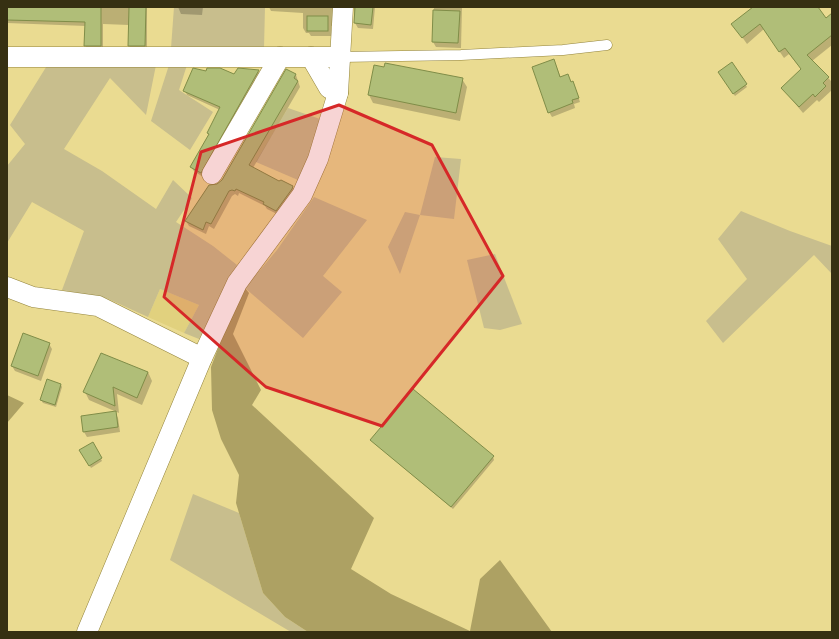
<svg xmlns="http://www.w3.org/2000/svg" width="839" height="639" font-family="'Public Sans',sans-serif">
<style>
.built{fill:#e1d17e}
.green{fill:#c8be8d}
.forest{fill:#ada163}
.shadow{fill:#0003}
.building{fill:#b0be78;stroke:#808d48}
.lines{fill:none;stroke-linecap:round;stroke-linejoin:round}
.service-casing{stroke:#93843c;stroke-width:11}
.minor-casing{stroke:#93843c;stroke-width:21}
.service{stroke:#fff;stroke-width:10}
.minor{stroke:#fff;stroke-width:20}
.marked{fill:#d62828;fill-opacity:0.2;stroke:#d62828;stroke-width:3;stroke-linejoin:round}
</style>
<rect width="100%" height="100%" fill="#eadb91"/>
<path class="built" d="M160,289L199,305L184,333L148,317Z"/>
<g class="green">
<path d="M174,7H265L264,48H171Z"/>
<path d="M48,64L156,65L146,115L110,78L64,149L102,171L156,209L173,180L192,198L176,222L213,246L237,265L199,339L184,333L199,305L160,289L148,317L106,298L62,290L84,231L32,202L7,243V166L25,144L10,125Z"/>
<path d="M169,65H187L179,90L213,112L190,150L151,121Z"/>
<path d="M288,108L320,119L309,157L298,180L256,162Z"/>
<path d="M435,157L461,159L454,219L420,215L400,274L388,247L405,212L420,215Z"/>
<path d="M314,197L367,220L323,276L342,292L303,338L245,288L277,250Z"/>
<path d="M741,211L790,231L832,246V274L814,255L723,343L706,321L747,279L718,239Z"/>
<path d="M495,254L522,324L500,330L484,328L467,260Z"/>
<path d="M193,494L239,513L263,593L285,617L308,632H291L170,560Z"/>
</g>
<g class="forest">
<path d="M245,288L249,293L233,334L261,390L252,405L374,518L351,569L391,594L470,631L480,579L500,560L552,632H308L285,617L263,593L236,503L239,475L221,439L212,410L211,367L222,338Z"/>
<path d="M7,395L24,403L7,423Z"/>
</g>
<g class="shadow">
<path d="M7,7H147V50H131L129,45V25L103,24V50H88L85,45L86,26L7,23Z"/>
<path d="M178,7H203L202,15L181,14Z"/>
<path d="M269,7H336L333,26H331V36H311L309,33H306L303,28V13L271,11Z"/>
<path d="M354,7H375L373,29L358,28L355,23Z"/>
<path d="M434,7H462L461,48L436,47L433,42Z"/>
<path d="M755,7H817L825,19L832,14V45L812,61L831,81L832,90L819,102L817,100L803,113L782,88L802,70L789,54L784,58L764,29L747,44L733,24Z"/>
<path d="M554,60L561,78L575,87L580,102L574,104L575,108L552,117L549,112Z"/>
<path d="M732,64L747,87L735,96L719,72Z"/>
<path d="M238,70L258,71L261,75L203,177L194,171L191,167L209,135L208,133L220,110L187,95L185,91L235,76Z"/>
<path d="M286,71L296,75L300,87L253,168L279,182L293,187L296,192L279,215L267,209L265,206L239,193L238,196L235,194L232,196L214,229L209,226L206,234L189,226L186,221L223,180Z"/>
<path d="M462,79L467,87L460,121L373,103L369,95Z"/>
<path d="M49,344L52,349L41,381L15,371L12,366Z"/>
<path d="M148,372L152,381L142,405L117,394L119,413L89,400L85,392Z"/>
<path d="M61,385L62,387L56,407L43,403L41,400Z"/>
<path d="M115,412L118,418L120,432L87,437L84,432Z"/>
<path d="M373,442L493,457L494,460L453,509Z"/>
<path d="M93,443L102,461L91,468L81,450Z"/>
</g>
<g class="building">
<path d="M7,7H101V46H84L85,22L7,20Z"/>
<path d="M129,7H146L145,46H128Z"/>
<path d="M355,7H373L371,25L354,23Z"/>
<path d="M753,7H818L826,18L832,13V35L807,55L829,77L823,83L826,86L815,97L813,94L799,107L781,88L801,69L785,48L779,52L760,24L742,38L731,24Z"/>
<path d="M433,10L460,11L458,43L432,42Z"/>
<rect x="307" y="16" width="21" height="15"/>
<path d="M554,59L560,77L568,74L571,82L573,81L579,98L572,100L573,103L548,113L532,67Z"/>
<path d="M732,62L747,84L733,94L718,72Z"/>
<path d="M385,63L463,78L456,113L368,95L374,65L384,67Z"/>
<path d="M193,68L206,71L207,68H220L234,74L238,68L259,70L201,173L190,167L209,134L207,133L220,107L183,91Z"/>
<path d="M286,69L296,74L294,78L298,81L249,165L279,181L281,180L293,186L292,189L276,211L263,204L264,202L236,189L235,191L232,190L229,191L211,224L206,222L203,230L185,221L209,185L217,184L222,180Z"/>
<path d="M23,333L50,343L38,376L11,366Z"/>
<path d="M101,353L148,372L137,398L113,387L115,406L83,392Z"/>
<path d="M47,379L61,384L55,405L40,400Z"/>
<path d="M413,389L494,456L451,507L370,440Z"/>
<path d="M116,411L118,427L83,432L81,416Z"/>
<path d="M93,442L102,458L89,466L79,450Z"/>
</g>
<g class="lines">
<defs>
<path id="service" d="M341,57L461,55L563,50L607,45"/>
<g id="minor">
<path d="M7,57H341"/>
<path d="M311,57L329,88L338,93"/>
<path d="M212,174L280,57"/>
<path d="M7,287L33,297L98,306L202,358"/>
<path d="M87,632L202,358L237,283L302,195L318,159L338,93L343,7"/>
</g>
</defs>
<use href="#service" class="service-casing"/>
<use href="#minor" class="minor-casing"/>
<use href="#service" class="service"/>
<use href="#minor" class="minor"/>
</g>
<path class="marked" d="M339,105L432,145L503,276L382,426L266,387L164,297L201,152Z"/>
<rect width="839" height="639" fill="none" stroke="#363012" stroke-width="16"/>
</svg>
